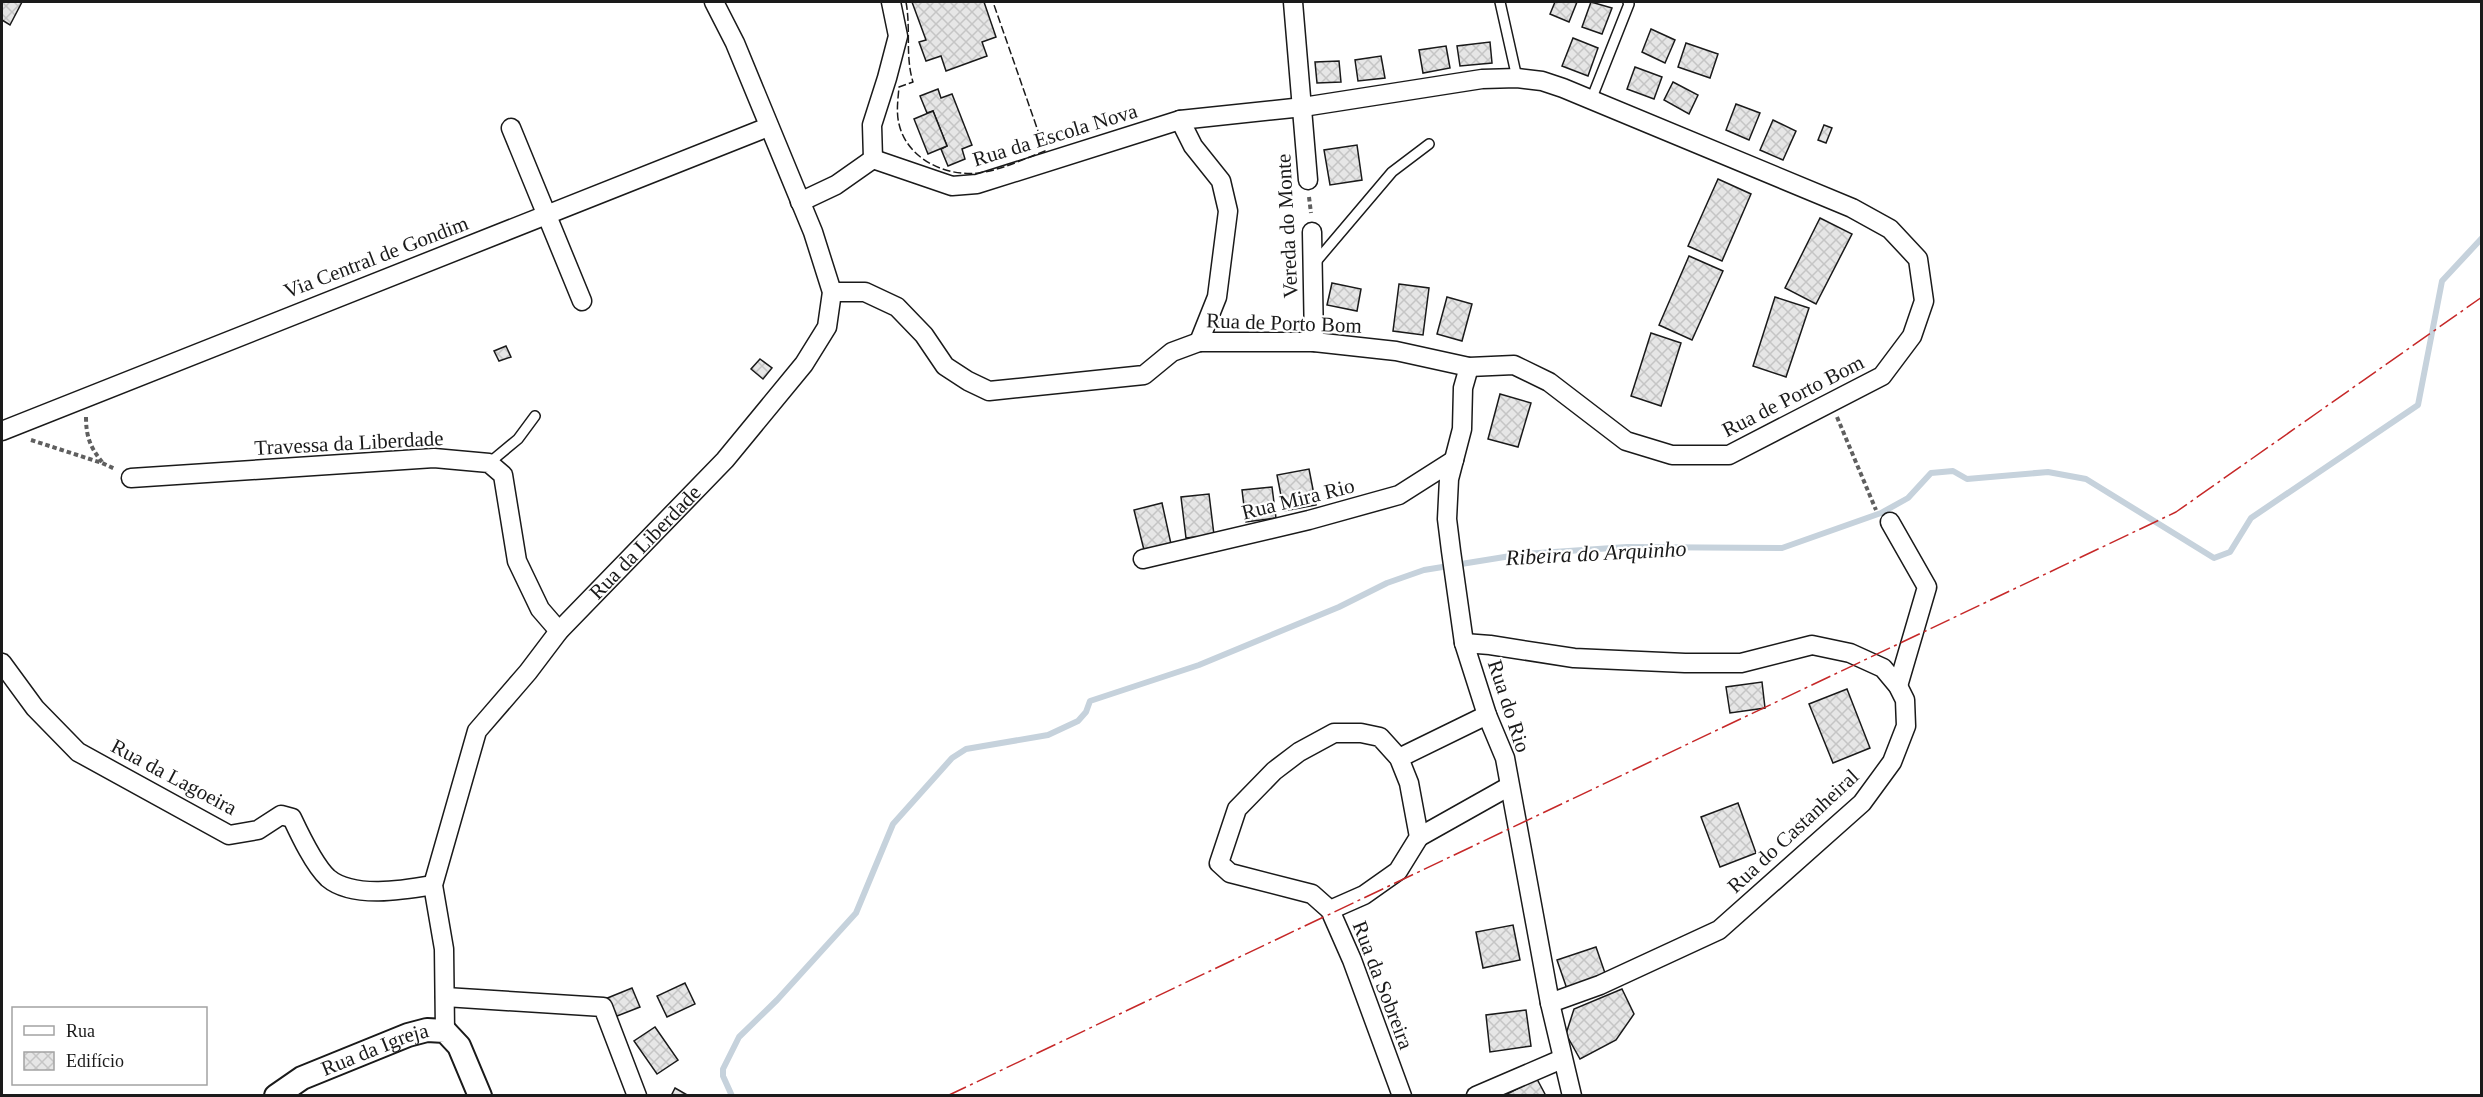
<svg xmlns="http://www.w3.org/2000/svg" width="2483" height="1097" font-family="'Times New Roman',serif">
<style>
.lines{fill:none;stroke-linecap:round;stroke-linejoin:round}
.stream{stroke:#c6d2dc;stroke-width:6}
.building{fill:url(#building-cross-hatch);stroke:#1a1a1a;stroke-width:1.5}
.service-casing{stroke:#1a1a1a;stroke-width:12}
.minor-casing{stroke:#1a1a1a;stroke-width:21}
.tertiary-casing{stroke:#1a1a1a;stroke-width:26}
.path{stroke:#5f5f5f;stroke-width:4;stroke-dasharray:4.5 3;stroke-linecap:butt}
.service{stroke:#fff;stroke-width:9}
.minor{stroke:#fff;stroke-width:18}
.tertiary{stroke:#fff;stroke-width:22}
.fence{stroke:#1a1a1a;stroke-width:1.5;stroke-dasharray:8 3;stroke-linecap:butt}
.power{stroke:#c62828;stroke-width:1.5;stroke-dasharray:21 4.5 3 4.5;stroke-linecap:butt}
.labels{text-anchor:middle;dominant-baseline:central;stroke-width:4.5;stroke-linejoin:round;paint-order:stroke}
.street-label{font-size:21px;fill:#1a1a1a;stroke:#fff}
.water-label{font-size:22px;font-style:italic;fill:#1a1a1a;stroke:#fff}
</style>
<defs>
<pattern id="building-cross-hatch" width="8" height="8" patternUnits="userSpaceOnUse" patternTransform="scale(1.5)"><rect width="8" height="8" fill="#e6e6e6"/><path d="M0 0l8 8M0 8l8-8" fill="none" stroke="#c5c5c5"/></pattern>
</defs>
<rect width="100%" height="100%" fill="#fff"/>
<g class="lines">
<path class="stream" d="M732,1096L723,1076V1069L739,1037L777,1000L856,913L893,824L952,758L966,749L1048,735L1078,721L1086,712L1090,701L1199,665L1339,607L1387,583L1424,570L1523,554L1627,547L1782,548L1881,513L1908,498L1931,473L1953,471L1967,479L2048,472L2086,479L2214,558L2230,552L2251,518L2418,405L2442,281L2482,238"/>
</g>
<g class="building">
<path d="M2,2H22L10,25L2,20Z"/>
<path d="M912,2H984L996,37L982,42L987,56L946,71L941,56L926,61L919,42L926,40Z"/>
<path d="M1555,2H1577L1569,22L1550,14Z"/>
<path d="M1591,2L1612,8L1602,34L1582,27Z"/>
<path d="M1651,29L1675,40L1665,63L1642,52Z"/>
<path d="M1573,38L1598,48L1588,76L1562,66Z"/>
<path d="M1490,42L1492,63L1460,66L1457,46Z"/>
<path d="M1686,43L1718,54L1710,78L1678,67Z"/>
<path d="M1446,46L1450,68L1423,73L1419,50Z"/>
<path d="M1381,56L1385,78L1358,81L1355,60Z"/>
<path d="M1339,61L1341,82L1317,83L1315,62Z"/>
<path d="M1635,67L1662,77L1654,99L1627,89Z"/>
<path d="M1673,82L1698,95L1689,114L1664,100Z"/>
<path d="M938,89L941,98L952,94L972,145L962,149L965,159L948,166L941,149L947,146L933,111L927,113L920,96Z"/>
<path d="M1736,104L1760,113L1749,140L1726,130Z"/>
<path d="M933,111L947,146L928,154L914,119Z"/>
<path d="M1773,120L1796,131L1783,160L1760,150Z"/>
<path d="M1824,125L1832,128L1826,143L1818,140Z"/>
<path d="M1357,145L1362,180L1330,185L1324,150Z"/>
<path d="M1718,179L1751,194L1722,261L1688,246Z"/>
<path d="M1820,218L1852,234L1816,304L1785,288Z"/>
<path d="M1689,256L1723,271L1692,340L1659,325Z"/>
<path d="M1332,283L1361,289L1357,311L1327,305Z"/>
<path d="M1399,284L1429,288L1423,335L1393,331Z"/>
<path d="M1447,297L1472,304L1462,341L1437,334Z"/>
<path d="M1775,297L1809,308L1786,377L1753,366Z"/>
<path d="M1651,333L1681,343L1661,406L1631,396Z"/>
<path d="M506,346L511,357L499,361L494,351Z"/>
<path d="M760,359L772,368L763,379L751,369Z"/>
<path d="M1500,394L1531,403L1518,447L1488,439Z"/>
<path d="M1309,469L1316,505L1284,511L1277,475Z"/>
<path d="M1272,487L1276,518L1246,522L1242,490Z"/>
<path d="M1209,494L1214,535L1186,538L1181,497Z"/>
<path d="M1162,503L1171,544L1144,550L1134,510Z"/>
<path d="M1762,682L1765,708L1730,713L1726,687Z"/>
<path d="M1847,689L1870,748L1833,763L1809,704Z"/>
<path d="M1738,803L1756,853L1720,867L1701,817Z"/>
<path d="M1513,925L1520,960L1483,968L1476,932Z"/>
<path d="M1596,947L1606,976L1567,989L1557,960Z"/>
<path d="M685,983L695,1004L667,1017L657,996Z"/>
<path d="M632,988L640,1007L612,1018L605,999Z"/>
<path d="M1622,989L1634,1014L1616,1040L1580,1059L1566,1034L1574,1009Z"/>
<path d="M1526,1010L1531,1046L1490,1052L1486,1015Z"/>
<path d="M655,1027L678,1060L657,1074L634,1041Z"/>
<path d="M1537,1079L1546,1096H1503Z"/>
<path d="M675,1088L689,1096H671Z"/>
</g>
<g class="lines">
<defs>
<g id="service">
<path d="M1500,2L1517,78"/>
<path d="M1591,100L1629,4L1628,2"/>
<path d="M1314,264L1392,172L1429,144"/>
<path d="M489,463L518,439L535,416"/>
</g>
<g id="minor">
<path d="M1293,2L1308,180"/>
<path d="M1180,120L1193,146L1221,181L1228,211L1217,297L1199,342"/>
<path d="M511,128L582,301"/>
<path d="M873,159L872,125L887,78L898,36L891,2"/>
<path d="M800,202L836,185L873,159"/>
<path d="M1312,232L1314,342"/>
<path d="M832,292H865L897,307L924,335L945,366L968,381L989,391L1144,375L1172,352L1199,342H1314L1396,351L1469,367L1514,365L1549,382L1626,441L1672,455H1729L1882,376L1912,336L1924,301L1918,259L1890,229L1852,208L1563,88L1542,81L1517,78L1482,79L1303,107L1180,120L977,184L952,186L873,159"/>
<path d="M1469,367L1463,388L1462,429L1449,479L1447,519L1451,551L1464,643L1487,715L1505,758L1550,1003L1572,1096"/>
<path d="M2,431L768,127"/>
<path d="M131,478L434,458L489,463L503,475L517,561L540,609L559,631"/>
<path d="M1890,522L1927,587L1898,686"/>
<path d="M1143,559L1309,520L1399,495L1454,460"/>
<path d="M1464,643L1490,645L1574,658L1685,663H1741L1812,645L1850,653L1883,668L1898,686L1905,700L1906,726L1892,762L1862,803L1719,930L1600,985L1550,1003"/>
<path d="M2,663L35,708L78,752L229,835L258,830L281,815L292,818C300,835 314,865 328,878C353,899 404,890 433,885"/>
<path d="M1399,758L1487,715"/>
<path d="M1419,837L1508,787"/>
<path d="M1330,910L1364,895L1398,871L1419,837L1409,783L1399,758L1380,737L1361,733H1334L1299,752L1274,771L1237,809L1219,863L1230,873L1312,894L1330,910L1352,960L1402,1096"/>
<path d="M445,997L603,1007L637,1096"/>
<path id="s1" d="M445,1031L444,949L433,885L477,731L528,672L559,631L725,460L804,364L827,327L832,292L813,232L735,43L714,2"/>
<path d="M1476,1096L1562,1059"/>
</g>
<g id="tertiary">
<path id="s2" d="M276,1096L302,1078L408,1035L427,1030L445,1031L459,1046L480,1096"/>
</g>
</defs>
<use href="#service" class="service-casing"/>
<use href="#minor" class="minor-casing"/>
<use href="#tertiary" class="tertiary-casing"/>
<g class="path">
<path d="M1309,197L1311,213"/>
<path d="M86,417C86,436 90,447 102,462"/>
<path d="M1837,417L1876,510"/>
<path d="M31,440L102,463L115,469"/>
</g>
<use href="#service" class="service"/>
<use href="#minor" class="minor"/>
<use href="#tertiary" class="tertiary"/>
<path class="fence" d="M906,2C911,29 905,56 913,82L899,87C898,99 896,112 899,124C907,159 946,177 979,173C1001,170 1024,159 1045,151L993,2"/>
<path class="power" d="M947,1096L2176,512L2482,297"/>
</g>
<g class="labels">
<g class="street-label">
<text transform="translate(1055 135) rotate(-17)">Rua da Escola Nova</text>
<text transform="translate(1287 226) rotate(-93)">Vereda do Monte</text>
<text transform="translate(376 257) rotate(-21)">Via Central de Gondim</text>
<text transform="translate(1284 323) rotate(2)">Rua de Porto Bom</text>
<text transform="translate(1793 396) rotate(-27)">Rua de Porto Bom</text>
<text transform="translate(349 443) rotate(-3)">Travessa da Liberdade</text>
<text transform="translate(1298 499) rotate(-14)">Rua Mira Rio</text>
<text stroke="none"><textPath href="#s1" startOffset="560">Rua da Liberdade</textPath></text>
<text transform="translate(1509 706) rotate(72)">Rua do Rio</text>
<text transform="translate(174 777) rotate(28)">Rua da Lagoeira</text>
<text transform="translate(1793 831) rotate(-43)">Rua do Castanheiral</text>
<text transform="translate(1383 985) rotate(69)">Rua da Sobreira</text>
<text stroke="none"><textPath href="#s2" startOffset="110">Rua da Igreja</textPath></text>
</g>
<g class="water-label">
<text transform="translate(1596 553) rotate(-3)">Ribeira do Arquinho</text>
</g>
</g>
<rect width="2483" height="1097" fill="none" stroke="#1a1a1a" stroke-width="6"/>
<rect x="12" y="1007" width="195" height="78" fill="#ffffff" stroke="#a3a3a3" stroke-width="1.5"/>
<rect x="24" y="1026" width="30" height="9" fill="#ffffff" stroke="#a3a3a3" stroke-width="1.5"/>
<text x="66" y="1037" font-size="18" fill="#1a1a1a">Rua</text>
<rect x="24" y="1052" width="30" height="18" fill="url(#building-cross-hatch)" stroke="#a3a3a3" stroke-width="1.5"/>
<text x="66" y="1067" font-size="18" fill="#1a1a1a">Edifício</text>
</svg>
